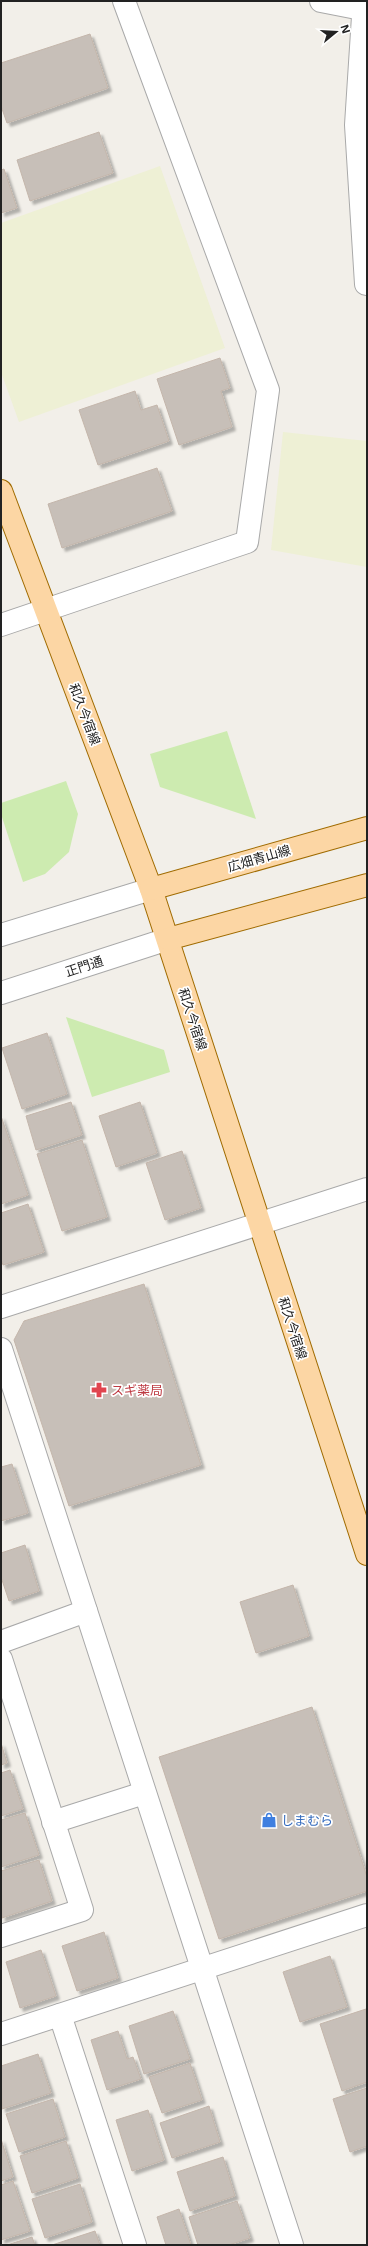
<svg xmlns="http://www.w3.org/2000/svg" width="368" height="2246" font-family="'Noto Sans','Noto Sans JP',sans-serif">
<style>
.farmland{fill:#eef0d5}
.grass{fill:#cdebb0}
.building{fill:#c7bfb8;stroke:#c4b6ab;filter:url(#shadow)}
.lines{fill:none;stroke-linecap:round;stroke-linejoin:round}
.minor-casing{stroke:#a9a9a9;stroke-width:24}
.major-casing{stroke:#a06b00;stroke-width:24}
.minor{stroke:#fff;stroke-width:22}
.major{stroke:#fcd6a4;stroke-width:22}
.labels{text-anchor:middle;dominant-baseline:central;stroke-width:3.5;stroke-linejoin:round;paint-order:stroke}
.street-label{font-size:13px;fill:#222;stroke:#fff}
.health-label{font-size:13px;fill:#be3a42;stroke:#fff;text-anchor:start}
.shop-label{font-size:13px;fill:#366cbe;stroke:#fff;text-anchor:start}
</style>
<defs>
<filter id="shadow"><feDropShadow dx="3.5" dy="3.5" stdDeviation="1" flood-color="#0004"/></filter>
</defs>
<rect width="100%" height="100%" fill="#f2efe9"/>
<g class="farmland">
<path d="M160,166L225,348L19,422L1,372V223Z"/>
<path d="M283,432L367,441V567L271,550Z"/>
</g>
<g class="grass">
<path d="M227,731L256,819L160,787L150,754Z"/>
<path d="M66,781L78,814L69,852L45,874L23,882L1,814V803Z"/>
<path d="M66,1017L164,1050L170,1072L92,1097Z"/>
</g>
<g class="building">
<path d="M90,34L108,88L7,123L1,106V63Z"/>
<path d="M99,132L113,173L30,201L17,160Z"/>
<path d="M4,169L17,208L1,213V170Z"/>
<path d="M220,358L230,388L221,391L232,427L179,445L157,379Z"/>
<path d="M135,391L141,410L157,405L169,441L98,465L79,410Z"/>
<path d="M157,468L172,511L62,548L48,504Z"/>
<path d="M47,1033L67,1094L22,1109L2,1048Z"/>
<path d="M71,1102L82,1135L36,1150L26,1116Z"/>
<path d="M140,1102L157,1153L116,1167L99,1116Z"/>
<path d="M1,1116L28,1195L1,1204Z"/>
<path d="M82,1140L107,1217L62,1231L37,1154Z"/>
<path d="M182,1151L201,1208L165,1220L146,1163Z"/>
<path d="M28,1204L44,1252L3,1265L1,1259V1213Z"/>
<path d="M144,1284L201,1465L69,1506L14,1340L24,1321Z"/>
<path d="M12,1464L28,1513L1,1521V1467Z"/>
<path d="M25,1545L39,1591L9,1601L1,1577V1553Z"/>
<path d="M293,1585L309,1636L256,1653L240,1602Z"/>
<path d="M312,1707L367,1877V1891L219,1939L159,1757Z"/>
<path d="M1,1743L7,1763L1,1765Z"/>
<path d="M10,1770L23,1809L1,1816V1773Z"/>
<path d="M25,1813L39,1855L1,1867V1820Z"/>
<path d="M39,1860L52,1901L2,1918L1,1871Z"/>
<path d="M104,1932L118,1978L77,1991L62,1946Z"/>
<path d="M41,1950L56,1996L20,2008L6,1962Z"/>
<path d="M330,1956L347,2007L300,2022L283,1972Z"/>
<path d="M366,2009L367,2082L342,2091L320,2024Z"/>
<path d="M173,2011L190,2059L144,2074L129,2026Z"/>
<path d="M118,2031L127,2059L133,2057L141,2079L107,2090L91,2040Z"/>
<path d="M38,2054L51,2093L2,2109L1,2066Z"/>
<path d="M190,2063L202,2100L162,2113L149,2077Z"/>
<path d="M367,2088V2146L350,2152L333,2099Z"/>
<path d="M53,2099L65,2137L19,2152L6,2114Z"/>
<path d="M209,2106L220,2142L172,2158L160,2123Z"/>
<path d="M148,2110L164,2160L132,2171L116,2120Z"/>
<path d="M1,2139L13,2177L1,2181Z"/>
<path d="M66,2141L78,2178L32,2193L20,2156Z"/>
<path d="M223,2157L235,2196L190,2211L177,2172Z"/>
<path d="M13,2181L30,2231L1,2240V2185Z"/>
<path d="M80,2184L92,2222L45,2238L32,2199Z"/>
<path d="M237,2201L250,2238L229,2245H198L189,2217Z"/>
<path d="M179,2209L191,2245H166L157,2217Z"/>
<path d="M95,2231L100,2245H52Z"/>
<path d="M32,2237L35,2245H7Z"/>
</g>
<g class="lines">
<defs>
<g id="minor">
<path d="M321,1L367,10"/>
<path d="M364,1L356,125L366,284"/>
<path d="M1,625L247,542L268,390L124,1"/>
<path d="M1,935L151,889"/>
<path d="M1,993L168,939"/>
<path d="M1,1307L367,1189"/>
<path d="M1,1349L292,2245"/>
<path d="M1,1642L86,1611"/>
<path d="M1,1659L82,1910L1,1936"/>
<path d="M53,1822L144,1793"/>
<path d="M60,2015L135,2245"/>
<path d="M1,2034L367,1915"/>
</g>
<g id="major">
<path d="M1,491L151,889L367,1554"/>
<path d="M151,889L367,828"/>
<path d="M168,939L367,885"/>
</g>
</defs>
<use href="#minor" class="minor-casing"/>
<use href="#major" class="major-casing"/>
<use href="#minor" class="minor"/>
<use href="#major" class="major"/>
</g>
<defs>
<symbol id="pharmacy-bare" viewBox="-9 -9 18 18"><path d="M-2-6h4v4h4v4h-4v4h-4v-4h-4v-4h4Z" fill="#e0444e" stroke="#fff" stroke-width="2.5" paint-order="stroke"/></symbol>
<symbol id="shop-bare" viewBox="-9 -9 18 18"><path d="M-5-2.5h2.3a2.7 3.5 0 0 1 5.4 0H5L5.5 6h-11ZM-1.5-2.5h3a1.5 2.3 0 0 0-3 0Z" fill="#3f7fe0" stroke="#fff" stroke-width="2.5" paint-order="stroke"/></symbol>
</defs>
<g fill-rule="evenodd">
<use href="#pharmacy-bare" x="88" y="1379" width="22" height="22"/>
<use href="#shop-bare" x="258" y="1809" width="22" height="22"/>
</g>
<g class="labels">
<g class="street-label">
<text transform="translate(85 714) rotate(69)">和久今宿線</text>
<text transform="translate(259 858) rotate(-16)">広畑青山線</text>
<text transform="translate(84 966) rotate(-18)">正門通</text>
<text transform="translate(193 1019) rotate(72)">和久今宿線</text>
<text transform="translate(293 1328) rotate(72)">和久今宿線</text>
</g>
<g class="health-label">
<text x="111" y="1390">スギ薬局</text>
</g>
<g class="shop-label">
<text x="281" y="1820">しまむら</text>
</g>
</g>
<rect width="368" height="2246" fill="none" stroke="#222222" stroke-width="4"/>
<g transform="translate(336 32) rotate(72)" stroke="#ffffff" stroke-width="3" paint-order="stroke">
<path d="M0-3L7 15L0 10L-7 15Z" fill="#222222"/>
<text y="-6" font-size="11" font-weight="bold" text-anchor="middle" fill="#222222">N</text>
</g>
</svg>
